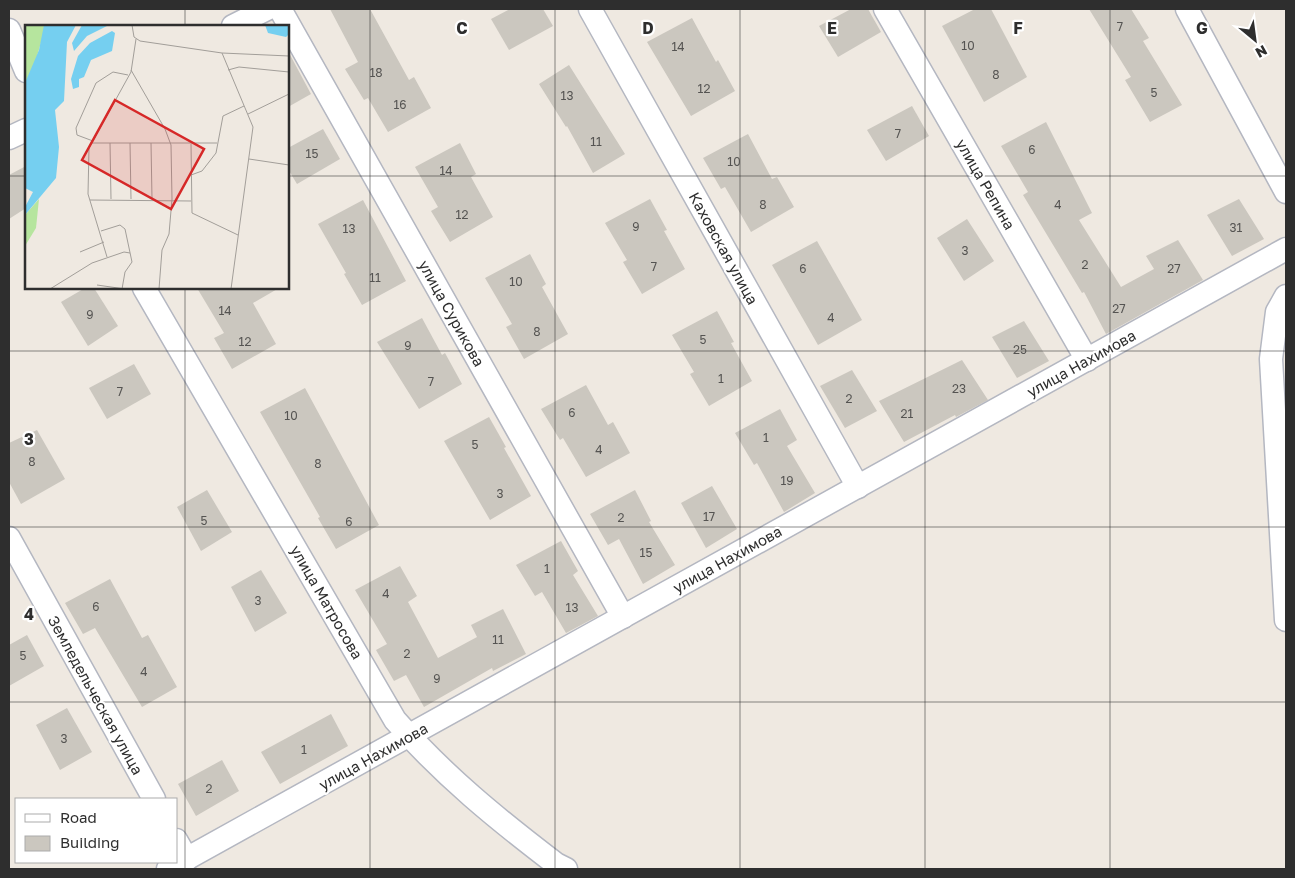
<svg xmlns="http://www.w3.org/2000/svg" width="1295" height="878" font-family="'Golos Text',sans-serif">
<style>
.building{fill:#cbc7bf}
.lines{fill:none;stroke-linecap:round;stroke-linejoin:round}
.minor-casing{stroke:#b4b7c1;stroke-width:25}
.minor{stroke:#fff;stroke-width:22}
.grid{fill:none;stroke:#2e2e2e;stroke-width:1;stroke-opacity:0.55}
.labels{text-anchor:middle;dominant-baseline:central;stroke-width:4.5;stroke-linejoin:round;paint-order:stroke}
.number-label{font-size:12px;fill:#555452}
.street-label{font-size:15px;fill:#2e2e2e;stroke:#fff}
.inset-road{fill:none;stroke:#a29e99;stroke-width:1}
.view{fill:#d62828;fill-opacity:0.15;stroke:#d62828;stroke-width:2.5}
.inset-edge{fill:none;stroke:#2e2e2e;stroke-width:2.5}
.grid-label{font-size:16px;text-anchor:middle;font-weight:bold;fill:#2e2e2e;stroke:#fff;stroke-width:4.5;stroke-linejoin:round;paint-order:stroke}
</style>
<rect width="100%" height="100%" fill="#efe9e1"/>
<g class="building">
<path d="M330,9H370L409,80L414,77L431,108L388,132L368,98L364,100L345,69L358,62Z"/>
<path d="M510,9H543L553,26L509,50L491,19Z"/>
<path d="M851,9H868L881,32L838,57L819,26Z"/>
<path d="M975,9H991L1027,77L984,102L942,26Z"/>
<path d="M1089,9H1131L1149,38L1143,41L1182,105L1150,122L1125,80L1131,77Z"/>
<path d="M692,18L716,62L718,60L735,91L691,116L647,42Z"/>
<path d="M288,51L311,94L288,107Z"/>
<path d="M569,65L625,154L593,173L567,126L566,127L539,84Z"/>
<path d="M912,106L929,136L886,161L867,130Z"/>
<path d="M1046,122L1092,213L1079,220L1121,287L1154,269L1146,256L1178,240L1203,280L1106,334L1084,292L1082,293L1023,195L1028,192L1001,146Z"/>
<path d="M323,129L340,159L297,184L288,169V148Z"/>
<path d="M748,134L772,179L777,177L794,207L751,232L725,187L721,189L703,158Z"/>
<path d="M460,143L476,174L471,177L493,217L450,242L431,211L438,207L415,167Z"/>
<path d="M26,166V208L9,219V175Z"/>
<path d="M650,199L667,230L664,231L685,269L642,294L623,262L627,260L605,223Z"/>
<path d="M1239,199L1264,239L1232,256L1207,215Z"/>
<path d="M363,200L406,281L362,305L344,274L346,273L318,224Z"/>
<path d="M967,219L994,261L964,281L937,238Z"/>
<path d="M817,241L862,320L818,345L772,265Z"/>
<path d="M530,254L546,284L542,287L568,334L524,359L506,327L512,324L485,278Z"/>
<path d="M85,288H94L118,326L88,346L61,302Z"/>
<path d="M197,288H279L253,303L276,344L232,369L214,338L224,333Z"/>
<path d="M717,311L734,342L731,343L752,381L709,406L690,374L694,372L672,335Z"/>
<path d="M422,318L442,355L445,353L462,384L419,409L377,342Z"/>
<path d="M1024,321L1049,361L1017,378L992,337Z"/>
<path d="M962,360L988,400L956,417L955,415L904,442L879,401Z"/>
<path d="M134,364L151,394L107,419L89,388Z"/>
<path d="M852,370L877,411L845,428L820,386Z"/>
<path d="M586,385L608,425L613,422L630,453L586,477L563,438L560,440L541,409Z"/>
<path d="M305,388L379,525L336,549L318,518L320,517L260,412Z"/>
<path d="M780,409L797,440L787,446L815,493L784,512L757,463L754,465L735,433Z"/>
<path d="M489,417L506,447L504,448L531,496L490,520L444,441Z"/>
<path d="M37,430L65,479L21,504L9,482V443Z"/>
<path d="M712,486L737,529L706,548L681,503Z"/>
<path d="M207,490L232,532L201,551L177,507Z"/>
<path d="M635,490L651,521L649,522L675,565L643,584L619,539L608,545L590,514Z"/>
<path d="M561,541L578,571L573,575L598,616L566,633L542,592L535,596L516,565Z"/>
<path d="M400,566L417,596L408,602L438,658L477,637L471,625L503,609L526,654L493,671L492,668L424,707L406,675L394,681L376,650L387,644L355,590Z"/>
<path d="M261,570L287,613L255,632L231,587Z"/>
<path d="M110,579L142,638L148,635L177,687L142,707L95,628L83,634L65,603Z"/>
<path d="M27,635L44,666L9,686V645Z"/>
<path d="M67,708L92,752L60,770L36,725Z"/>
<path d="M331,714L348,746L280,784L261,752Z"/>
<path d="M222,760L239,791L196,816L178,784Z"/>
</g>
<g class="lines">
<defs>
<g id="minor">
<path d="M280,9L623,617"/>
<path d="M590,9L858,487"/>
<path d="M885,9L1087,360"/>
<path d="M1187,9L1286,192"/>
<path d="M233,26L267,9"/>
<path d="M9,30L26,71"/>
<path d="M9,138L26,130"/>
<path d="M144,288L395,720C444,776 497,819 556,864L566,869"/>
<path d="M1286,296L1277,312L1271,359L1286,620"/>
<path d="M9,538L154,799"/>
<path d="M176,840L187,859"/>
<path d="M168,869L1286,249"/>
</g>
</defs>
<use href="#minor" class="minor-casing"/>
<use href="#minor" class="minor"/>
</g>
<path class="grid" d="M185,9V26M370,9V869M555,9V869M740,9V869M925,9V869M1110,9V869M9,176H26M288,176H1286M185,288V869M9,351H1286M9,527H1286M9,702H1286"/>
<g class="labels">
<g class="number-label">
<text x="1120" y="26">7</text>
<text x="968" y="45">10</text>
<text x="678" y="46">14</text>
<text x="376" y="72">18</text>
<text x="996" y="74">8</text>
<text x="704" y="88">12</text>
<text x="1154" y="92">5</text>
<text x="567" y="95">13</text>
<text x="400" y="104">16</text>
<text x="898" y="133">7</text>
<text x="596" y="141">11</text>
<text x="1032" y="149">6</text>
<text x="312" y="153">15</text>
<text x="734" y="161">10</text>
<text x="446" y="170">14</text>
<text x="763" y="204">8</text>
<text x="1058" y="204">4</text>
<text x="462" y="214">12</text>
<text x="636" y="226">9</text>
<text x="1236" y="227">31</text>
<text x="349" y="228">13</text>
<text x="965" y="250">3</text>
<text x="1085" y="264">2</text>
<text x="654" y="266">7</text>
<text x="803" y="268">6</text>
<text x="1174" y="268">27</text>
<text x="375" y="277">11</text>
<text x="516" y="281">10</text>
<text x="1119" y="308">27</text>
<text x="225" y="310">14</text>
<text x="90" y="314">9</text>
<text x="831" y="317">4</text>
<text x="537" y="331">8</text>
<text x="703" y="339">5</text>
<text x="245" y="341">12</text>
<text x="408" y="345">9</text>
<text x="1020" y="349">25</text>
<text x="721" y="378">1</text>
<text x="431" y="381">7</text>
<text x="959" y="388">23</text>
<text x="120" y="391">7</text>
<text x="849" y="398">2</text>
<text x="572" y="412">6</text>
<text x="907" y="413">21</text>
<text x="291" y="415">10</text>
<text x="766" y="437">1</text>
<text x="475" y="444">5</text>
<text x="599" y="449">4</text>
<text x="32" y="461">8</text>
<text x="318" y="463">8</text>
<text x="787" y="480">19</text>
<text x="500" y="493">3</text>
<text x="709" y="516">17</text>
<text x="621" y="517">2</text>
<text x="204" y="520">5</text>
<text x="349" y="521">6</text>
<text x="646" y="552">15</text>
<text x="547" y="568">1</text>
<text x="386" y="593">4</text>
<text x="258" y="600">3</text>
<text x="96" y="606">6</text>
<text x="572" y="607">13</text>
<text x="498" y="639">11</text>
<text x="407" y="653">2</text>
<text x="23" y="655">5</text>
<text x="144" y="671">4</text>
<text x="437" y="678">9</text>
<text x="64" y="738">3</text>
<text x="304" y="749">1</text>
<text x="209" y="788">2</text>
</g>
<g class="street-label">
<text transform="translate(986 184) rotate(60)">улица Репина</text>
<text transform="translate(724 248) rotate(61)">Каховская улица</text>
<text transform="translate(452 313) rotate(61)">улица Сурикова</text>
<text transform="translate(1081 363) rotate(-29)">улица Нахимова</text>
<text transform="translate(727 559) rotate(-29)">улица Нахимова</text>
<text transform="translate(327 602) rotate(60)">улица Матросова</text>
<text transform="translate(96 695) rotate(61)">Земледельческая улица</text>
<text transform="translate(373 756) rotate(-29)">улица Нахимова</text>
</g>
</g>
<g transform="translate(25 25)">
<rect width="264" height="264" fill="#efe9e1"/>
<path d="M14,174L11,203L0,221V190Z" fill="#b6e59e"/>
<path d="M0,0H19L20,4L7,48L0,58Z" fill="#b6e59e"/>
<path d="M19,0H51L42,17L39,76L30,85L34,122L31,153L0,190V182L8,167L0,163V58L14,25ZM57,0H84L62,11L49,26L47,18ZM240,0H264V9L261,12L243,8ZM87,6L90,8L87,26L66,35L59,52L54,54V62L48,64L46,54L53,31L65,18Z" fill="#75cff0"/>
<path class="inset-road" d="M107,0L109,12L115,16L197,28L264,31M197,28L228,102L206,264M106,45L140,104L146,120L147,174L144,209L137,225L134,264M203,45L214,42L264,47M223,89L264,69M68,116L52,110L51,103L71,58L88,47L103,50M66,118H192M85,118L86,174M105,118L106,174M126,118L127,174M166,119L167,188L213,210M224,134L264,140M166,150L177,146L191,128L198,91L219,81M65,175L166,176M76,206L95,200L100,204L107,237L100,247L97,264M55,227L79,217M82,232L63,169L64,123L106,47L111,14M72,260L100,264M25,264L67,238L99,227L105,228"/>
<path class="view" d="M90,75L179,124L146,184L57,135Z"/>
<rect width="264" height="264" class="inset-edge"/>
</g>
<g class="grid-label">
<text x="462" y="34">C</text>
<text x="648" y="34">D</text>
<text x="832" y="34">E</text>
<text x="1018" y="34">F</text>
<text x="1202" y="34">G</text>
<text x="29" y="445">3</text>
<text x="29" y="620">4</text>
</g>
<rect width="1295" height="878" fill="none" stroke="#2e2e2e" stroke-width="20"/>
<rect x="15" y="798" width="162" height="65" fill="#ffffff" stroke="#ababab"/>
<rect x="25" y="814" width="25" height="8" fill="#ffffff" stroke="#ababab"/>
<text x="60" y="823" font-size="15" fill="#2e2e2e">Road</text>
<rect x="25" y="836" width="25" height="15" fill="#cbc7bf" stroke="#ababab"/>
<text x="60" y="848" font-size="15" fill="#2e2e2e">Building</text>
<g transform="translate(1255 40) rotate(151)" stroke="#ffffff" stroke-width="4" paint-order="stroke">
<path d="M0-4L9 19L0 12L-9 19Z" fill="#2e2e2e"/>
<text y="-8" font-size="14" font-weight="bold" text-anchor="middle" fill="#2e2e2e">N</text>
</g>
</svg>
